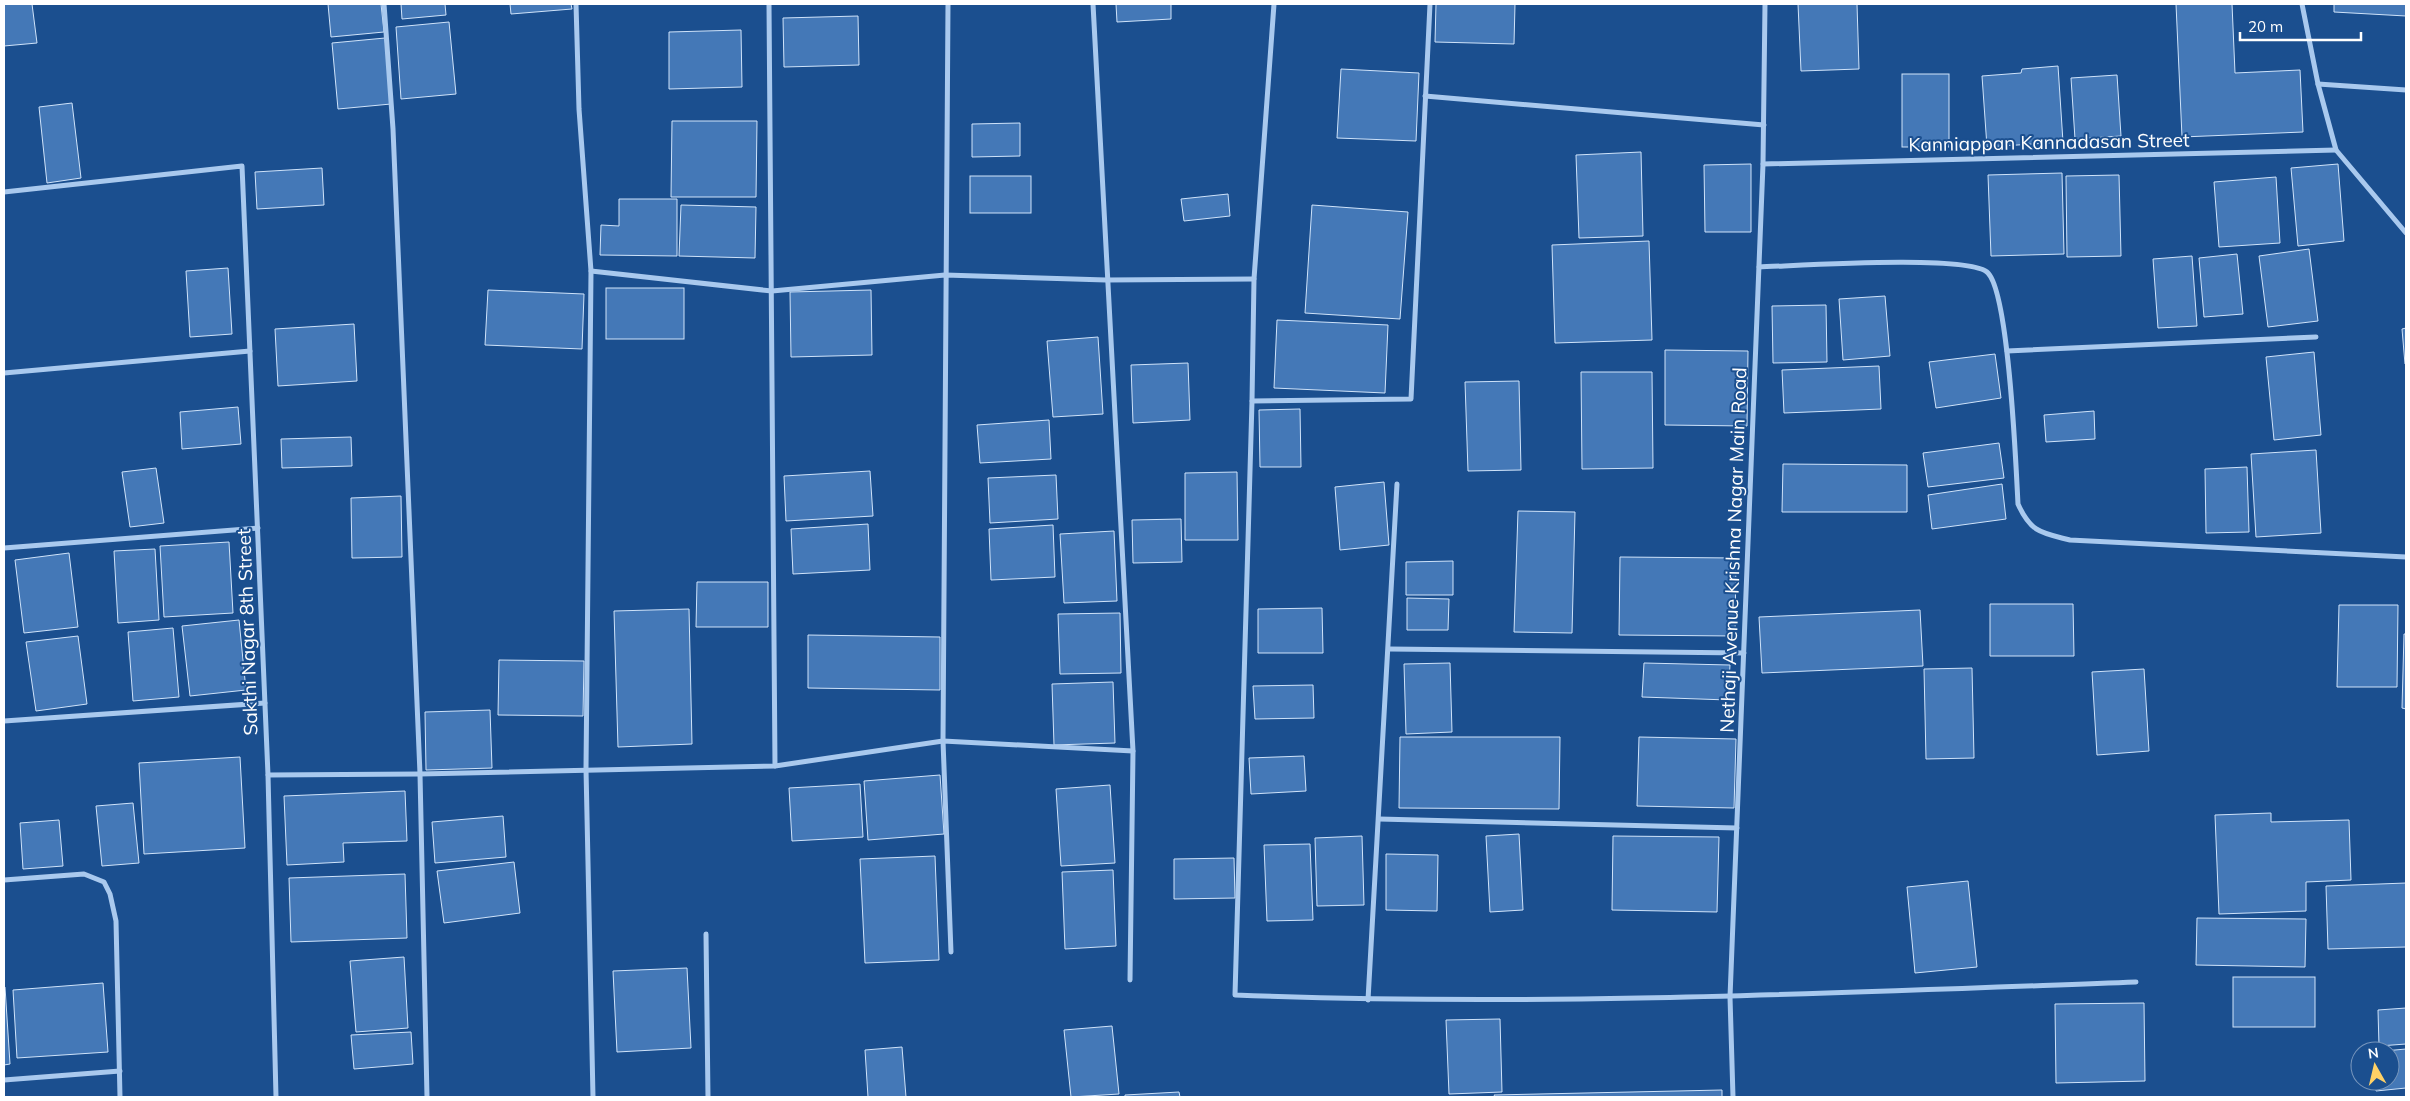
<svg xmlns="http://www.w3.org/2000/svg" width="2410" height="1101" font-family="Mulish,sans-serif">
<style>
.building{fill:#4478b7;stroke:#cfe3fa}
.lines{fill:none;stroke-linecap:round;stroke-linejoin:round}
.minor{stroke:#a9c9ee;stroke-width:5}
.labels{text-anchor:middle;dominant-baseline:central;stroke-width:4;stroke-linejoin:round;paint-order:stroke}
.street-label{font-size:19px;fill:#fff;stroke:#1b4f8f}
</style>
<rect width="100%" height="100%" fill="#1b4f8f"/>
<g class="building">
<path d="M4,4H32L37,43L4,46Z"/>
<path d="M328,4H381L384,32L331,37Z"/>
<path d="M401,4H445L446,15L402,19Z"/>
<path d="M510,4H571L572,9L511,14Z"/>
<path d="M1116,4H1171V19L1117,22Z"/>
<path d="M1436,4H1515L1514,44L1435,42Z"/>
<path d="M1798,4H1857L1859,69L1801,71Z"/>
<path d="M2176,4H2232L2235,73L2300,70L2303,132L2182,137Z"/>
<path d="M2334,4H2406V16L2334,12Z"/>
<path d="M858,16L859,65L784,67L783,18Z"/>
<path d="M449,22L456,94L401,99L396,27Z"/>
<path d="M741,30L742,87L669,89V32Z"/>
<path d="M385,38L391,104L338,109L332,43Z"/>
<path d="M2058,66L2063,142L1987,147L1982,76L2021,73L2022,69Z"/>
<path d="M1341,69L1419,73L1416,141L1337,138Z"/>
<rect x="1902" y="74" width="47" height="73"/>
<path d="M2117,75L2121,136L2075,139L2071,78Z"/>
<path d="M72,103L81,178L47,183L39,107Z"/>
<path d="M672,121H757L756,197H671Z"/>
<path d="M1020,123V156L972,157V124Z"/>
<path d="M1641,152L1643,236L1579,238L1576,155Z"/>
<path d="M1751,164V232H1705L1704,165Z"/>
<path d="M2338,164L2344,241L2298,246L2291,168Z"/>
<path d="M322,168L324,205L257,209L255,172Z"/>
<path d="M2062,173L2064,254L1991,256L1988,175Z"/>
<path d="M2119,175L2121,256L2067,257L2066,176Z"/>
<rect x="970" y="176" width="61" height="37"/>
<path d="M2276,177L2280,243L2219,247L2214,182Z"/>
<path d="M1228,194L1230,216L1184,221L1181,199Z"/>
<path d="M619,199H677V256L600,255L601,225L619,226Z"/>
<path d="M681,205L756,207L755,258L679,256Z"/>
<path d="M1312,205L1408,212L1400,319L1305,313Z"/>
<path d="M1649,241L1652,340L1555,343L1552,245Z"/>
<path d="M2309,249L2318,321L2268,327L2259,256Z"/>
<path d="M2237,254L2243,314L2204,317L2199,258Z"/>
<path d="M2192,256L2197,326L2158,328L2153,259Z"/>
<path d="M228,268L232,334L190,337L186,271Z"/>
<rect x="606" y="288" width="78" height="51"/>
<path d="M488,290L584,294L582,349L485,345Z"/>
<path d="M871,290L872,355L791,357L790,292Z"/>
<path d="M1885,296L1890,356L1843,360L1839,299Z"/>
<path d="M1826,305L1827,362L1773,363L1772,306Z"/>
<path d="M1277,320L1388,325L1385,393L1274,388Z"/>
<path d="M354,324L357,381L278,386L275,329Z"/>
<path d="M2406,328V364H2405L2402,329Z"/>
<path d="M1098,337L1103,414L1053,417L1047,341Z"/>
<path d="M1665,350L1748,351L1747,426L1665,425Z"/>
<path d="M2314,352L2321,435L2274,440L2266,357Z"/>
<path d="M1995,354L2001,398L1936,408L1929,362Z"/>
<path d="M1188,363L1190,420L1133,423L1131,365Z"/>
<path d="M1879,366L1881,409L1784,413L1782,370Z"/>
<path d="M1581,372H1652L1653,468L1582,469Z"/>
<path d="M1519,381L1521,470L1468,471L1465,382Z"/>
<path d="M238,407L241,444L182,449L180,412Z"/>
<path d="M1300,409L1301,467H1260L1259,410Z"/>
<path d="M2094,411L2095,439L2046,442L2044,415Z"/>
<path d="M1049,420L1051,459L980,463L977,425Z"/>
<path d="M351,437L352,466L282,468L281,439Z"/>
<path d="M1999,443L2004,478L1928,487L1923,453Z"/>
<path d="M2316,450L2321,533L2256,537L2251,454Z"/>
<path d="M1783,464L1907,465V512H1782Z"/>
<path d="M2247,467L2249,532L2206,533L2205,469Z"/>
<path d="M156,468L164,523L130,527L122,472Z"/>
<path d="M870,471L873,516L786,521L784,476Z"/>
<path d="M1237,472L1238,540H1185V473Z"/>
<path d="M1056,475L1058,519L990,523L988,478Z"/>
<path d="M1384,482L1389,545L1340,550L1335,487Z"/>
<path d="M2002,484L2006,519L1932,529L1928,495Z"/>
<path d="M401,496L402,557L352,558L351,498Z"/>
<path d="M1518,511L1575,512L1572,633L1514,632Z"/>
<path d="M1181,519L1182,562L1133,563L1132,520Z"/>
<path d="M868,524L870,570L793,574L791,529Z"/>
<path d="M1053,525L1055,577L991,580L989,529Z"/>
<path d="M1114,531L1117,601L1064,603L1060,534Z"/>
<path d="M229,542L233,613L164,617L160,546Z"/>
<path d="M155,549L159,620L118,623L114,551Z"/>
<path d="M69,553L78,627L24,633L15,560Z"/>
<path d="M1620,557L1736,558L1735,636L1619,635Z"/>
<path d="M1453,561V595H1406V562Z"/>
<path d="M697,582H768V627H696Z"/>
<path d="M1407,598L1449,599L1448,630H1407Z"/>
<path d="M1990,604H2073L2074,656H1990Z"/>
<path d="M2339,605H2398L2397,687H2337Z"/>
<path d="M1322,608L1323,653H1258V609Z"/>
<path d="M689,609L692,744L618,747L614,611Z"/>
<path d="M1920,610L1923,666L1762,673L1759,617Z"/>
<path d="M1120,613L1121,673L1060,674L1058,614Z"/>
<path d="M239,620L246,690L190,696L182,626Z"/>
<path d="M173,628L179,697L133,701L128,632Z"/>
<path d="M2404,634H2406V709L2402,708Z"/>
<path d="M808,635L940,637V690L808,688Z"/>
<path d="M78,636L87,704L36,711L26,642Z"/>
<path d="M499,660L584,661L583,716L498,715Z"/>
<path d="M1450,663L1452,732L1406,734L1404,664Z"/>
<path d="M1644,663L1730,665L1728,700L1642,697Z"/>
<path d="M1972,668L1974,758L1926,759L1924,669Z"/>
<path d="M2144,669L2149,751L2097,755L2092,672Z"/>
<path d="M1113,682L1115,743L1054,745L1052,684Z"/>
<path d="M1313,685L1314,718L1255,719L1253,686Z"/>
<path d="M490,710L492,768L426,770L425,712Z"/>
<path d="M1400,737H1560L1559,809L1399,808Z"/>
<path d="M1639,737L1736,739L1734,808L1637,806Z"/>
<path d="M1304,756L1306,791L1251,794L1249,758Z"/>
<path d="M240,757L245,848L144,854L139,763Z"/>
<path d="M940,775L944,834L868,840L864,781Z"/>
<path d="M860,784L863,837L792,841L789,788Z"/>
<path d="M1110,785L1115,863L1061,866L1056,789Z"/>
<path d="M405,791L407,841L343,843L344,862L287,865L284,796Z"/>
<path d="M133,803L139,863L102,866L96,806Z"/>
<path d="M2271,813V822L2349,820L2351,880L2306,882V911L2219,914L2215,815Z"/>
<path d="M503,816L506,857L435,863L432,822Z"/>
<path d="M59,820L63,866L23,869L20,823Z"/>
<path d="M1519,834L1523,910L1490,912L1486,836Z"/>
<path d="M1362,836L1364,905L1317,906L1315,838Z"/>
<path d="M1613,836L1719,837L1717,912L1612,910Z"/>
<path d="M1310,844L1313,920L1267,921L1264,845Z"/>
<path d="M1386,854L1438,855L1437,911L1386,910Z"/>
<path d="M935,856L939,960L865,963L860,859Z"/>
<path d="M1234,858L1235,898L1174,899V859Z"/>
<path d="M514,862L520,913L444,923L437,871Z"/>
<path d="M1113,870L1116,946L1065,949L1062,872Z"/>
<path d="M405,874L407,938L291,942L289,878Z"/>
<path d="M1968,881L1977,967L1915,973L1907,887Z"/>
<path d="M2406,883V947L2328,949L2326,886Z"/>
<path d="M2197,918L2306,919L2305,967L2196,965Z"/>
<path d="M404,957L408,1028L356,1032L350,961Z"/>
<path d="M687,968L691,1048L617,1052L613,971Z"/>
<rect x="2233" y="977" width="82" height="50"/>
<path d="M103,983L108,1052L17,1058L13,990Z"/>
<path d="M4,987H5L10,1064L4,1065Z"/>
<path d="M2144,1003L2145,1081L2056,1083L2055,1004Z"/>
<path d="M2406,1008V1044L2379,1046L2378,1010Z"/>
<path d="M1500,1019L1502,1092L1449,1094L1446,1020Z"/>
<path d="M1112,1026L1119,1094L1071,1097L1064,1030Z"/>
<path d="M411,1032L413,1064L354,1069L351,1035Z"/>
<path d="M902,1047L906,1097H868L865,1050Z"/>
<path d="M2406,1049V1088L2376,1091V1081H2390V1051H2384Z"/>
<path d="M1722,1090V1097H1495L1494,1095Z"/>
<path d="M1179,1092L1180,1097H1125V1095Z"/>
</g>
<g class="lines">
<g class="minor">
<path d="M384,4L393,129L420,774L427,1097"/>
<path d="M576,4L579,109L591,271L586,769L593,1097"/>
<path d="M769,4L775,766"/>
<path d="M948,4L943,741L951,952"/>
<path d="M1093,4L1133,751L1130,980"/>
<path d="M1274,4L1254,279L1252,401L1235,995C1536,1007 1836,993 2136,982"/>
<path d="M2302,4L2318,84L2336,150L2406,233"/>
<path d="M2318,84L2406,90"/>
<path d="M1425,96L1764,125"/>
<path d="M1763,164L2336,150"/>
<path d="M4,192L242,166L268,775L276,1097"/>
<path d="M1759,267C1794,266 1970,254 1988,273C2009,295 2016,466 2018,504C2031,533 2042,533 2070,540L2406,557"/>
<path d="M591,271L772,291L945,275L1106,280L1254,279"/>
<path d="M2007,351L2316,337"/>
<path d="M4,373L250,351"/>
<path d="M1252,401L1411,399L1430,4"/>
<path d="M4,548L258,528"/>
<path d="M1389,649L1744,653"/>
<path d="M4,721L265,703"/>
<path d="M268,775L420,774L775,766L943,741L1133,751"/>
<path d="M1379,819L1737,828"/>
<path d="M4,880L84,874L104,882L110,894L116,921L120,1097"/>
<path d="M706,934L708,1097"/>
<path d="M1368,1000L1397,484"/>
<path d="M4,1080L120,1071"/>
<path d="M1733,1097L1730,997L1763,164L1765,4"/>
</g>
</g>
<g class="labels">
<g class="street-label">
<text transform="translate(2049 142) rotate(-1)">Kanniappan Kannadasan Street</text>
<text transform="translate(1733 550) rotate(-88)">Nethaji Avenue Krishna Nagar Main Road</text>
<text transform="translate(247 632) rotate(-92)">Sakthi Nagar 8th Street</text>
</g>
</g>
<rect width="2410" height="1101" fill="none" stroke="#ffffff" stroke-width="10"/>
<g transform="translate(2375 1066) rotate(352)"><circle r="24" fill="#1b4f8f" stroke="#7695bc"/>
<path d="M0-4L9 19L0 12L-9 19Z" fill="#ffd166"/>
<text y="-8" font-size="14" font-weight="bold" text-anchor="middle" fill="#ffffff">N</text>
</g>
<path d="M2240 32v8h121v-8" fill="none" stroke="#ffffff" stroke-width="2.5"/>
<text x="2248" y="32" font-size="15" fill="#ffffff" stroke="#1b4f8f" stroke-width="4" paint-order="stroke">20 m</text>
</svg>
